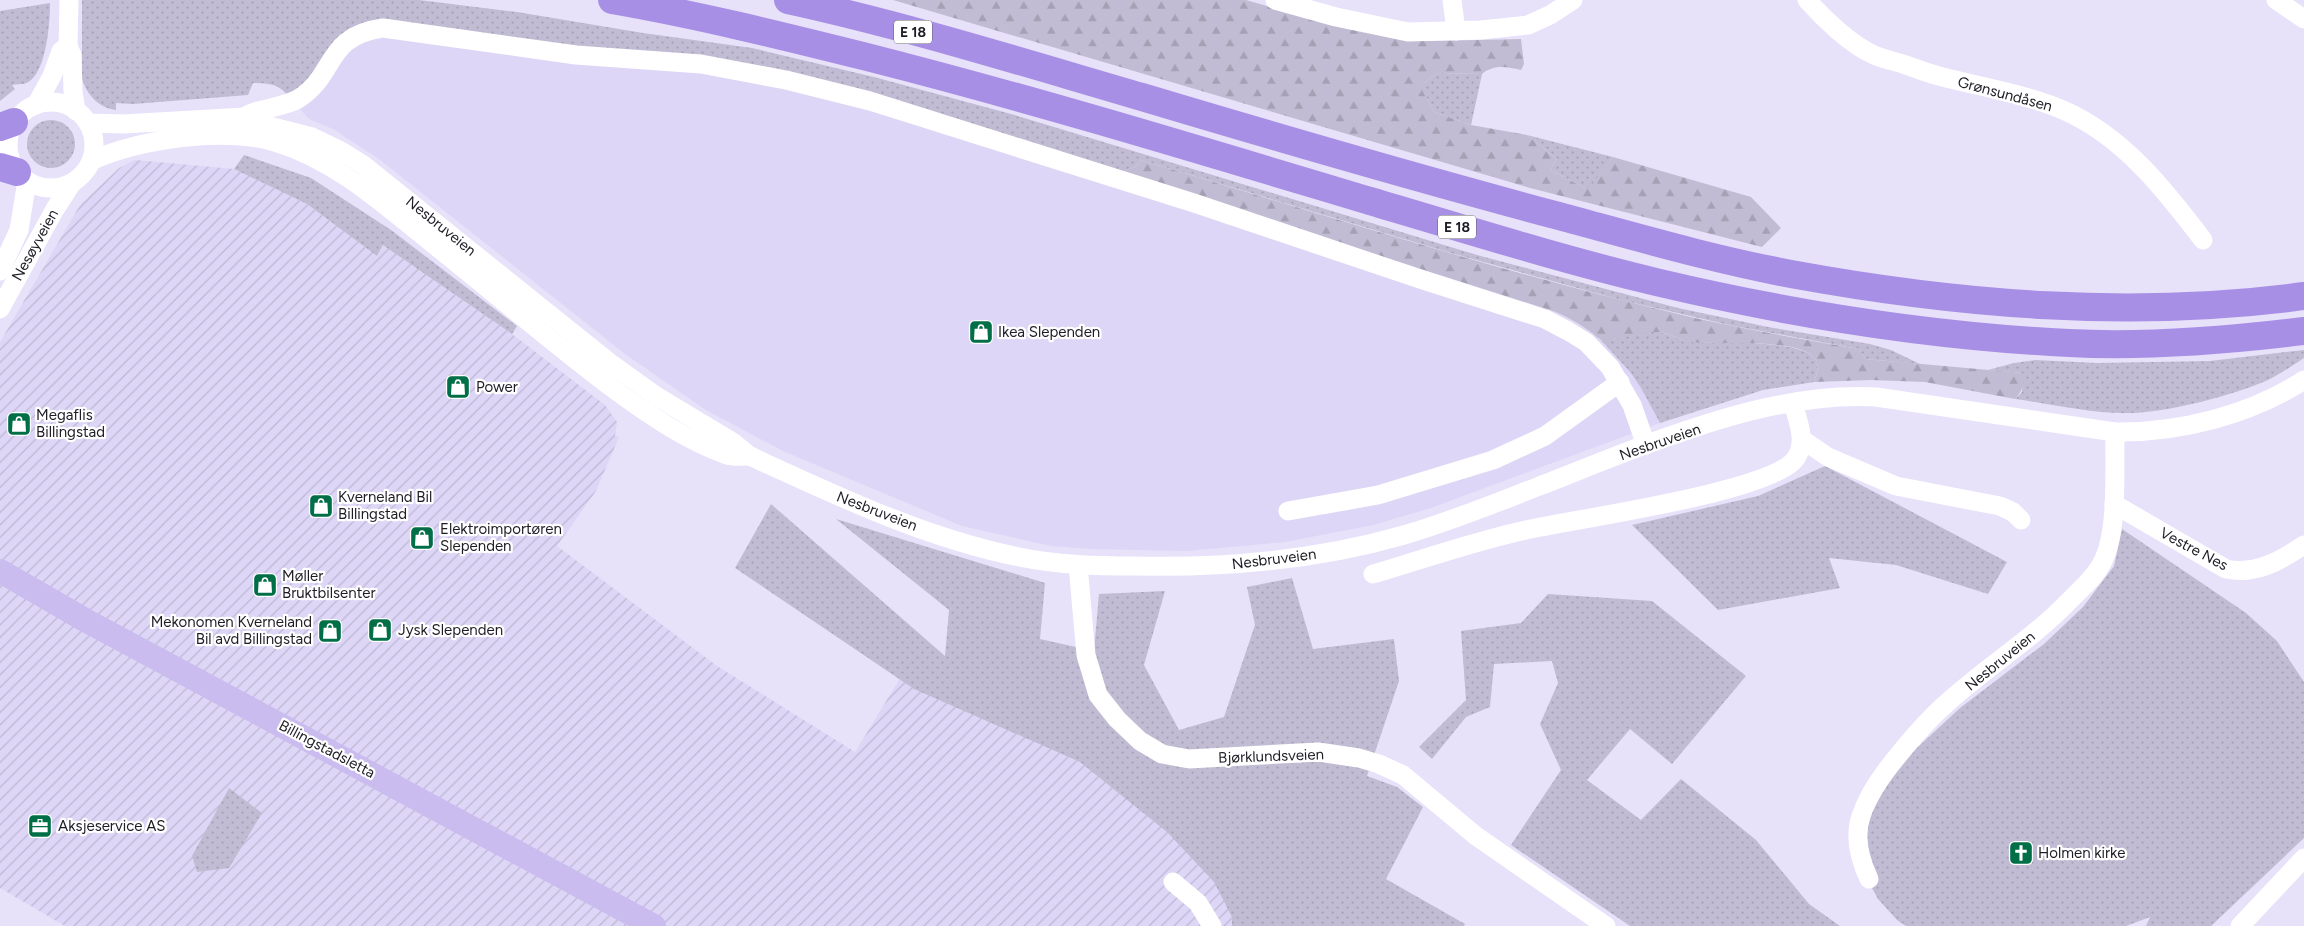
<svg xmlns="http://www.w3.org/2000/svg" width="2304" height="926" font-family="Figtree,sans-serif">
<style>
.built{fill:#ded6f6}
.industrial{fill:url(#industrial-furrows)}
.green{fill:url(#green-dots)}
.forest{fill:url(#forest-firs)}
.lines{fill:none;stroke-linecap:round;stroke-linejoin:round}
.minor{stroke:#fff;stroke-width:19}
.major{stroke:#cbbcf0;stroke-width:24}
.highway{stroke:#a88fe6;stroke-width:28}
.labels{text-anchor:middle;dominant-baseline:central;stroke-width:4.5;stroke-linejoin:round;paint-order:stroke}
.shield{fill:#fff;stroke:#626066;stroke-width:1}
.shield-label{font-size:14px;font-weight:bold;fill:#1e1c24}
.street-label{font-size:15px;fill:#1e1c24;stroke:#fff}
.poi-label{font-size:15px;fill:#1e1c24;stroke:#fff;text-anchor:start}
</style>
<defs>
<pattern id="industrial-furrows" width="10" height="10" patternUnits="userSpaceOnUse" patternTransform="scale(1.25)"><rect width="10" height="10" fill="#ded6f6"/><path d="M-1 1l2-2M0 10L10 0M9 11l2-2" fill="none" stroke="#beb7d3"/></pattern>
<pattern id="green-dots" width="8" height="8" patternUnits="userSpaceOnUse" patternTransform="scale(1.25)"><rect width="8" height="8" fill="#c1bcd3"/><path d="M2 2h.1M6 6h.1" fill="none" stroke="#a5a1b5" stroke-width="1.8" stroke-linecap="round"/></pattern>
<pattern id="forest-firs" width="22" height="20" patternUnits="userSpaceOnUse" patternTransform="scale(1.25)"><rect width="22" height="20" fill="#c1bcd3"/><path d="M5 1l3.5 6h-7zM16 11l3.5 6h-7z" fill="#a5a1b5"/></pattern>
</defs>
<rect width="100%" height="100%" fill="#e7e1fa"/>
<path class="built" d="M352,29L676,54L1471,286L1556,312L1586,329L1600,339L1631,373L1641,388L1660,423L1431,508L1373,525L1285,542L1186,551L1091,549L1051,546L962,526L783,451L706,410L625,354L379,159L333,129L309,119L288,96L329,47Z"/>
<path class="industrial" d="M135,160L234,169L307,204L377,256L383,244L512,334L605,405L617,422L615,436L619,437L596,491L557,546L717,666L855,752L907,667L1062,742L1332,926H65L0,888V342L80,205L119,168Z"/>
<g class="green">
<path d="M82,0H419L517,12L643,33L752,48L874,77L1011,114L1477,255L1678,308L1768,327L1870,344L1891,350L1920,364L1865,359L1859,349L1729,325L1621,300L1451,253L1141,160L1135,167L1119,173L926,109L586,50L463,32L336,40L329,47L310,79L288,96C278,83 269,84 253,83L248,95L133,104L116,103V110C99,108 87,95 82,79Z"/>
<path d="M50,3C50,21 47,78 24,84C21,84 16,84 12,85L15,89L0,101V11Z"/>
<path d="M1437,73L1482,74L1471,125L1434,112L1422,90V84Z"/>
<circle cx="51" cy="144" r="24"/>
<path d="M1527,135L1613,157L1591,187L1585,188L1550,170L1557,159Z"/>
<path d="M244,155L311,178L391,230L517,326L512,334L383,245L377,256L307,204L234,169Z"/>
<path d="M1640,332C1647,332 1654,331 1660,332C1671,334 1681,341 1693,342C1718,344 1803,338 1816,360C1820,367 1816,375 1814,382L1763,390L1660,423L1641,388L1631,373L1600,339H1613Z"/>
<path d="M2304,350V358C2292,366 2280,374 2268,380C2231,396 2169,412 2130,413C2092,414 2052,404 2015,399L2022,392L2023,373L1988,370L2014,363L2035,360L2097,363L2210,361Z"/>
<path d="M1825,466L2007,562L1988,594L1896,565L1829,558L1840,588L1718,610L1632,525L1758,496Z"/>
<path d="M771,504L945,656L949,610L836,519L1045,583L1040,639L1094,651L1099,594L1165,591L1144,665L1179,730L1224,717L1255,625L1247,587L1292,578L1313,649L1394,639L1399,681L1367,776L1397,787L1423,807L1386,879L1465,924L1464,926H1232V917L1214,882L1167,832L1080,762L914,689L735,568Z"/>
<path d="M2122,529L2246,613L2277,641L2304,682V838L2211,926H2146L2150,917L2126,926H1906L1897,920L1878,899L1862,870L1865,819L1891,772L1960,708L2044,644L2083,607L2114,566Z"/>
<path d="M1548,594L1652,601L1746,676L1672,764L1630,729L1587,780L1641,820L1681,779L1756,840L1809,904L1840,926H1630L1511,845L1561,770L1540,724L1558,683L1552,661L1494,664L1490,707L1466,717L1432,759L1419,747L1466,700L1461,631L1521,623Z"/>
<path d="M229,788L262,813L229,868L197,872L192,856Z"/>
</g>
<g class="forest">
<path d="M893,0H1246L1344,28L1429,41L1521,39L1524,64L1521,70C1506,67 1495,64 1482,74L1437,73L1422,84V90L1434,112L1471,125L1527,135L1557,159L1550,170L1585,188L1591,186L1613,157L1751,197L1781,228L1762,247L1530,188Z"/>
<path d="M1141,160C1318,213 1494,270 1674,313C1735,328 1797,338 1859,349L1865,359L2023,373C2025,384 2023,390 2015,399L1925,382L1871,380L1814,382C1816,375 1820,368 1816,360C1802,336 1716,346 1690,342C1679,340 1668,332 1658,332C1638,331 1620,341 1601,339C1598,339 1595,335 1592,333C1580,324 1569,318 1556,312L1119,173L1135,167Z"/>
</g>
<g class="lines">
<g class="minor">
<path d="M69,0L68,46L72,55L73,92L76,111"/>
<path d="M1275,0L1336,17L1408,32L1481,30L1528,25L1550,15L1573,0"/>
<path d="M1452,0L1456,31"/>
<path d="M1807,0C1823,18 1851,45 1874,55C1883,59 1893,61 1903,64C1915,68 1927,73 1939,76C1980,87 2023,93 2063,110C2123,136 2165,190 2203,240"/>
<path d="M2276,0L2304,19"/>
<circle cx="51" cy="145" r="43"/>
<path d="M36,105L52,76L61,51L68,46"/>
<path d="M245,117C253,109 283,108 298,99C337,75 324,36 383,28L576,55L701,64L786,80L870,101L1194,203L1423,280L1545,319L1568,331L1586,342L1610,367L1632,405L1646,445"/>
<path d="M88,123L123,124L245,117L250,121L312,137L341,151L362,164L610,363L656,396L734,443L750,456C837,496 925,538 1019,557C1058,565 1097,566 1136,566C1226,568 1317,560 1404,535C1449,522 1493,504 1537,487C1638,448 1766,390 1876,397L2115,432C2179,433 2250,415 2304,380"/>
<path d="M91,161C140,139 223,127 275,142C336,160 384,205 432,243C492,291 550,341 611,387C646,413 685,440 727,455C733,457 742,456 750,456"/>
<path d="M0,271L19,230L27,181"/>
<path d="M0,309L55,209L72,183"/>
<path d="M1803,440L1828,457L1896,486L2000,506L2013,512L2021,520"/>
<path d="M2114,504L2226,569C2256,575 2280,561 2304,545"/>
<path d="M1288,511L1378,495L1493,460L1545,436L1620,382"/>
<path d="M1078,565L1086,655L1098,695L1117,719L1140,741L1162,754L1189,759L1318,752L1359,758L1379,764L1403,775L1476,836L1606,926"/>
<path d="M1373,574C1424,559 1475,541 1526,530C1574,519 1774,492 1796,458C1807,441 1798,422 1793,403"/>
<path d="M1869,879C1860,860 1854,837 1861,816C1868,795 1882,775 1896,758C1908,743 1920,729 1934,715C1976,673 2029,643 2070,600C2081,589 2095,577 2102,563C2119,531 2114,468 2115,432"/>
<path d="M1173,882L1198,903L1212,926"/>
<path d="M2240,926L2304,858"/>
</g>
<path class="major" d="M0,571L85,620L654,926"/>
<g class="highway">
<path d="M612,0C698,15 783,36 867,57C1036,100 1203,151 1370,201C1465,229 1560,259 1656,282C1791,314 1930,336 2069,343C2143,347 2230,340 2304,331"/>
<path d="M788,0C907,26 1025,63 1142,97C1279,138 1417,178 1555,215C1633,236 1711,259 1791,274C1960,305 2133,319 2304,296"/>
<path d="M0,127L14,122"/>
<path d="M0,167L17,172"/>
</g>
</g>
<defs>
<symbol id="shop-square" viewBox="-11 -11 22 22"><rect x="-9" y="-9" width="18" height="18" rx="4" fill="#006e46" stroke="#fff"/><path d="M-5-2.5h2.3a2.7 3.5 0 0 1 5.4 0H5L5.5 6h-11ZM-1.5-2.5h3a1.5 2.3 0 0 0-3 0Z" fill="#fff"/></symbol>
<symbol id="office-square" viewBox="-11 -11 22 22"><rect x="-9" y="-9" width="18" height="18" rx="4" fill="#006e46" stroke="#fff"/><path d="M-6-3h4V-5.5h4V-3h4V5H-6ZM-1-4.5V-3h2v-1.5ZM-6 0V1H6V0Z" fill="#fff"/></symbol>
<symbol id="church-square" viewBox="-11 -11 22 22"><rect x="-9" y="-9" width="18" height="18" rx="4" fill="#006e46" stroke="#fff"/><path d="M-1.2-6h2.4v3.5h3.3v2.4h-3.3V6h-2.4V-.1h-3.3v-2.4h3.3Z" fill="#fff"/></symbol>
</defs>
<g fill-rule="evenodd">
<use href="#shop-square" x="967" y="318" width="28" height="28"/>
<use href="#shop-square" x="444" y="373" width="28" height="28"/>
<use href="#shop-square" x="5" y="410" width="28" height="28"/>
<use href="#shop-square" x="307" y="492" width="28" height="28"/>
<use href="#shop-square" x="408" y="524" width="28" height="28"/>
<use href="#shop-square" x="251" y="571" width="28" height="28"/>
<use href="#shop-square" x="366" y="616" width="28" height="28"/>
<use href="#shop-square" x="316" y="617" width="28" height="28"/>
<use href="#office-square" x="26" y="812" width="28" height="28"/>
<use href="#church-square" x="2007" y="839" width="28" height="28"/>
</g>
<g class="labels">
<g class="shield">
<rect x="894" y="20.5" width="38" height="23" rx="4"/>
<rect x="1438" y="215.5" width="38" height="23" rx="4"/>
</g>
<g class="shield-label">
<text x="913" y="32">E 18</text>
<text x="1457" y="227">E 18</text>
</g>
<g class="street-label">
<text transform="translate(2005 94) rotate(15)">Grønsundåsen</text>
<text transform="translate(441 226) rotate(39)">Nesbruveien</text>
<text transform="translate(35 245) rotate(-61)">Nesøyveien</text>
<text transform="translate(1660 442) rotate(-19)">Nesbruveien</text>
<text transform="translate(877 511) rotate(21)">Nesbruveien</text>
<text transform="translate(2194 549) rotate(28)">Vestre Nes</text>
<text transform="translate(1274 559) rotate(-7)">Nesbruveien</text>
<text transform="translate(2000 661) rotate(-39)">Nesbruveien</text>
<text transform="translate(327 749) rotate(28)">Billingstadsletta</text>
<text transform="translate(1271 756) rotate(-2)">Bjørklundsveien</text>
</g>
<g class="poi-label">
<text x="998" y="332">Ikea Slependen</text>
<text x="476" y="387">Power</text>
<text x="36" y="415">Megaflis<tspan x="36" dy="17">Billingstad</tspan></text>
<text x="338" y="497">Kverneland Bil<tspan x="338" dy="17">Billingstad</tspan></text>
<text x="440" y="529">Elektroimportøren<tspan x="440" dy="17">Slependen</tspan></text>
<text x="282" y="576">Møller<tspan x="282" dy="17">Bruktbilsenter</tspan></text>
<text x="312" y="622" text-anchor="end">Mekonomen Kverneland<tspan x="312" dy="17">Bil avd Billingstad</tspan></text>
<text x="398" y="630">Jysk Slependen</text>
<text x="58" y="826">Aksjeservice AS</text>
<text x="2038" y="853">Holmen kirke</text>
</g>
</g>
</svg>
